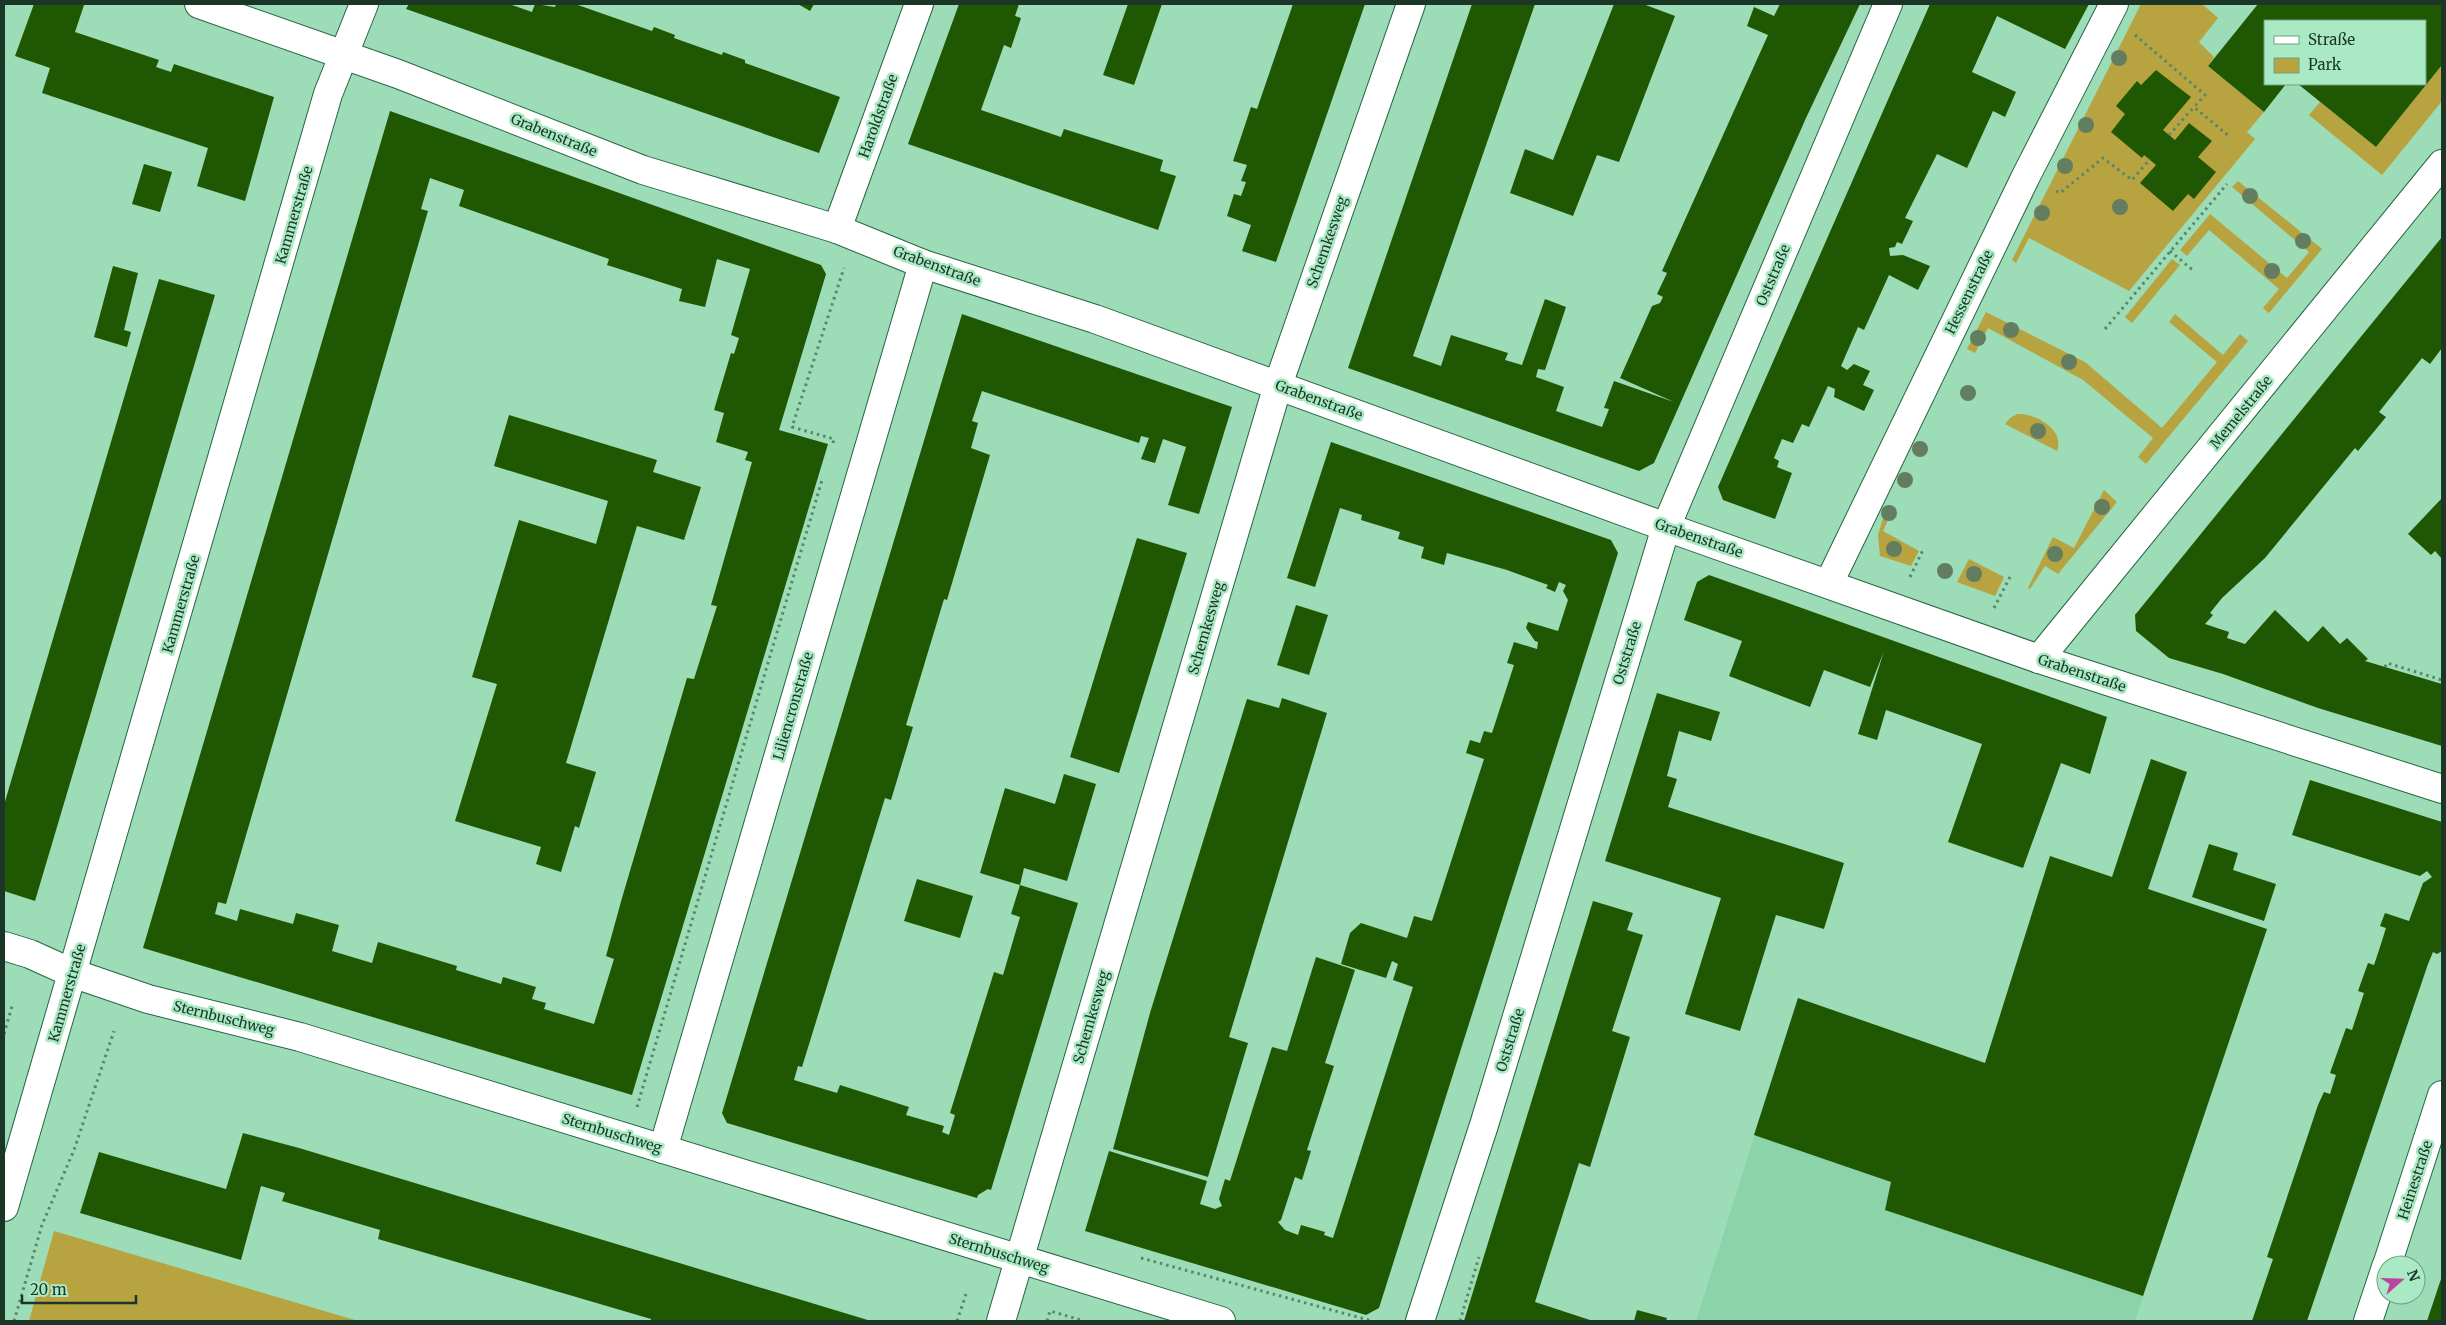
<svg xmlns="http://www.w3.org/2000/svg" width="2446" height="1325" font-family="Merriweather,serif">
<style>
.built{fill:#8cd3a9}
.green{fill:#b7a340}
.building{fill:#205702;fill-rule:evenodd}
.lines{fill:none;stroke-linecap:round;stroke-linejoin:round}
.street-casing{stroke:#266544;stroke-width:30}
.secondary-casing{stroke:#266544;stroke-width:30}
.path{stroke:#5a866c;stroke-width:3;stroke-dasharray:2.5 4;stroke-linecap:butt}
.street{stroke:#fff;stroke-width:28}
.secondary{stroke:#fff;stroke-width:28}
.tree{fill:#637d60}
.labels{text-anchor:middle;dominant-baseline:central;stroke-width:5;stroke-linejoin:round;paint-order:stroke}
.street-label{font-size:14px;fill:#1b3527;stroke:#a9e9c3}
</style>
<rect width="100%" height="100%" fill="#9cdcb6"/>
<path class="built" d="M2050,856L2267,929L2135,1321H1696L1798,998L1985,1063Z"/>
<g class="green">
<path d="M2141,4H2202L2218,18L2199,42L2214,57L2208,66L2264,112L2247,132L2255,139L2129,291L2029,238L2016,263L2012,260Z"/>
<path d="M2442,65V101L2382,175L2309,115L2320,102L2376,147Z"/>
<path d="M2238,181L2322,249L2269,313L2263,308L2279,289L2209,230L2187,256L2180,250L2210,214L2287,278L2309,252L2232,187Z"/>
<path d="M2172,259L2180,265L2132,323L2125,317Z"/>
<path d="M1986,312L2085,362L2162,428L2217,362L2169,322L2175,314L2223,355L2240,334L2248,341L2146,464L2138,457L2153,438L2083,380L1988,328L1975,353L1967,349Z"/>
<path d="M2017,414C2036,413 2065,430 2057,451L2005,424L2010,418Z"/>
<path d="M2104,490L2117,502L2058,574L2045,566L2030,589L2028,588L2053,537L2074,548Z"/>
<path d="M1883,518L1888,520L1883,531L1919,551L1911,566L1880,556L1878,535Z"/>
<path d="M1969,559L2004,577L1995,596L1957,582Z"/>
<path d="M54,1231L358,1321H29Z"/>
</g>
<g class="building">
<path d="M34,4L84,5L75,32L159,60L156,67L171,72L174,64L274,97L245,201L197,186L208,148L42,93L50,68L15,56Z"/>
<path d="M409,4H509L532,12L535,4L555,7L556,4H575L652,31L654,27L675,35L674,38L722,55L723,52L745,60V63L840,97L819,153L406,9Z"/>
<path d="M798,4H814L810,11Z"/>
<path d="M959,4H1019L1015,16L1021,18L1011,48L1004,45L981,110L1061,137L1064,129L1163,160L1160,171L1176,176L1158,230L908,144Z"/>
<path d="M1128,4H1162L1134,85L1103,75Z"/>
<path d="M1293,4H1365L1276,262L1242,251L1251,225L1227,216L1234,194L1241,196L1246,182L1241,181L1247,165L1233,161L1251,107L1257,109Z"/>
<path d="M1472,4H1535L1413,356L1441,366L1451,335L1508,353L1505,360L1522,365L1545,299L1566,307L1545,370L1538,369L1536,377L1564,387L1556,411L1602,427L1609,409L1604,408L1614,381L1674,402L1620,378L1652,306L1660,303L1663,297L1657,294L1667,273L1662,271L1768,35L1747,26L1754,7L1774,16L1780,4H1860L1806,118L1654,463L1639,471L1348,368Z"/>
<path d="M1614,4H1643L1675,16L1619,162L1597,155L1573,216L1510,193L1525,149L1553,160Z"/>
<path d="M1930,4H2089L2065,49L1997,16L1972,72L2016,92L2005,117L1993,111L1967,168L1937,154L1905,218L1913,221L1902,244L1897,242L1895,247L1889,248L1890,256L1903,255L1930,266L1918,290L1889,275L1864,330L1858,327L1841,366L1847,370L1854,364L1870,371L1863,385L1874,390L1864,411L1834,397L1835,389L1828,386L1809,427L1802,424L1793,443L1782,439L1774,458L1779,461L1777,467L1792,473L1775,519L1723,500L1718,487Z"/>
<path d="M2258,4H2442V65L2376,147L2298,84H2425V21H2265V84H2286L2264,112L2208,66Z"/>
<path d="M2156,70L2191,97L2163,130L2175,140L2189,123L2212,141L2198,157L2216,172L2194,199L2188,194L2173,211L2140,183L2156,165L2144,155L2142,158L2111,132L2125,114L2116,106L2137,81L2141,85Z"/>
<path d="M390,111L821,265L826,274L779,430L828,444L632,1095L143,948ZM430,178L464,190L459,206L609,259L607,265L682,289L679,301L705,307L717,259L750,269L731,335L739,338L734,354L731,353L714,410L724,413L716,442L748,452L745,460L752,462L711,605L717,606L694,679L687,678L622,898L606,956L614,959L594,1024L544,1009L546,1003L532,999L536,987L503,977L501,984L456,970L457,966L378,942L372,963L332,951L339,925L296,913L293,924L240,909L237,921L215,914L218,902L226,904L428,211L421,209Z"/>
<path d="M144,164L172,172L160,212L132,204Z"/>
<path d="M2442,237V348L2430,364L2422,358L2379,412L2386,417L2358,451L2355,448L2265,558L2222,598L2210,613L2213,615L2205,624L2229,632L2227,638L2245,644L2275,610L2308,642L2323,626L2340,644L2347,638L2368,659L2365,661L2442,684V746L2318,708L2223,674L2169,658L2136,631L2135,615Z"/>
<path d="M113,266L138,273L124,330L131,332L127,347L94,337Z"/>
<path d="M159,279L215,295L35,901L4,891V805Z"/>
<path d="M962,314L1232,407L1199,514L1168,505L1186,447L1163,439L1155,463L1141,459L1149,438L1141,436L1139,443L982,391L972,421L978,423L971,448L990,455L947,600L944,599L906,725L913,727L891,800L885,798L802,1067L798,1066L794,1080L837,1093L840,1085L909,1107L906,1115L944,1126L942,1132L949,1135L955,1115L950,1113L994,972L1003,975L1020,917L1011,914L1020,885L980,873L1005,788L1055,804L1064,774L1096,784L1067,881L1024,868L1020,885L1078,903L991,1190L988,1189L978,1195L977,1198L727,1123L722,1113Z"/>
<path d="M509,415L657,460L653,472L701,487L684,540L637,526L566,763L596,772L579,828L575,826L561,872L536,864L541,847L455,821L497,684L472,677L519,520L596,544L608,501L494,466Z"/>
<path d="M1331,442L1611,540L1618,553L1379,1308L1366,1315L1085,1231L1109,1151L1207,1181L1200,1204L1215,1209L1222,1206L1219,1199L1225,1179L1230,1181L1272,1047L1287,1051L1316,957L1355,970L1325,1063L1334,1066L1307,1150L1311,1151L1302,1180L1295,1177L1281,1220L1278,1222L1285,1230L1298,1235L1301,1225L1325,1232L1324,1235L1333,1238L1413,987L1393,980L1398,964L1392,961L1386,978L1341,964L1350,933L1361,923L1407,938L1414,916L1432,921L1484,759L1466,753L1470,740L1480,743L1484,731L1492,733L1514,665L1507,663L1514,642L1537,649L1538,642L1535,641L1526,628L1528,622L1558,631L1568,600L1563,591L1566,585L1559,582L1555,592L1546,588L1548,585L1507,570L1447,553L1444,565L1421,558L1424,547L1398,539L1400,532L1361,520L1362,515L1340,508L1315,587L1287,578Z"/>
<path d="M2442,498V559L2435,551L2431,555L2408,534Z"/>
<path d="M1137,538L1187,553L1119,773L1070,757Z"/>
<path d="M1709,575L2107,717L2090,774L2061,763L2023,868L1948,842L1982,744L1886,710L1877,740L1858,734L1884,651L1870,687L1824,670L1810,707L1729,676L1742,641L1684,620L1697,582Z"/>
<path d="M1296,605L1328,615L1309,675L1277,665Z"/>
<path d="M1657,693L1720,712L1711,741L1679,731L1667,776L1677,779L1668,807L1844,863L1824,929L1776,915L1740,1031L1685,1014L1721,898L1605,861Z"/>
<path d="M1282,698L1327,713L1229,1037L1248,1043L1208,1177L1113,1149L1150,1013L1247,699L1279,708Z"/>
<path d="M2151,759L2187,772L2148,889L2267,929L2143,1296L1885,1210L1891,1182L1754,1135L1798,998L1985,1063L2050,856L2112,877Z"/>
<path d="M2310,780L2442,822V951L2437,954L2433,952L2428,964L2307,1321H2252L2273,1259L2267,1257L2318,1105L2324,1092L2330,1094L2336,1075L2330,1073L2346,1028L2352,1030L2364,993L2358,991L2368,963L2374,965L2380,947L2386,928L2380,926L2385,913L2409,921L2423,883L2432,877L2427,871L2420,876L2292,835Z"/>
<path d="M2209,844L2238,853L2233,870L2276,884L2264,921L2192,897Z"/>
<path d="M917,879L973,896L960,938L904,921Z"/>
<path d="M1593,901L1633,913L1627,930L1643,935L1612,1031L1630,1037L1590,1167L1579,1163L1535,1302L1593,1321H1464Z"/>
<path d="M243,1133L299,1148L871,1321H651V1319L378,1239L380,1230L282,1201L285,1193L261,1186L241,1260L80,1213L99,1152L226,1189Z"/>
<path d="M2442,1276V1321H2427Z"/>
<path d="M1637,1310L1667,1318L1666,1321H1634Z"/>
</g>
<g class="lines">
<defs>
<g id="street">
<path d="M199,4L398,74L643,170L837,229L923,264L1095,319L1666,527L2039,659L2442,789"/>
<path d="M837,229L919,4"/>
<path d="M1829,583L2026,176L2114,4"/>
<path d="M2039,659L2442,164"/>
<path d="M663,1149L923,264"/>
<path d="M2387,1265L2442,1095"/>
<path d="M1001,1321L1278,385L1411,4"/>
<path d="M1420,1321L1484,1125L1666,527L1888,4"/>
<path d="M2368,1321L2386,1267"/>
</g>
<g id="secondary">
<path d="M4,946L30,954L72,973L148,999L300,1037L1221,1321"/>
<path d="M4,1207L328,94L364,4"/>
</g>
</defs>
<use href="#street" class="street-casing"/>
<use href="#secondary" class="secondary-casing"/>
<g class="path">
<path d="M2135,35L2205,95L2194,107L2230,137"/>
<path d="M2169,135L2194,107"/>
<path d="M2056,191L2060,193L2103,158L2132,180L2150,159"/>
<path d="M2170,251L2195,272"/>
<path d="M2105,329L2227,184"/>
<path d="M833,443L834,439L792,427L844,268"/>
<path d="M1910,577L1923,550"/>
<path d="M1994,608L2010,577"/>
<path d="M2385,667L2387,663L2442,680"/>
<path d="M4,1034L12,1006"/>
<path d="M637,1107L822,480"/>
<path d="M1141,1258L1372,1321"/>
<path d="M14,1321L42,1225L74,1150L114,1031"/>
<path d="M957,1321L966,1294"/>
<path d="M1047,1321L1050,1311L1084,1321"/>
<path d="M1460,1321L1479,1257"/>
</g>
<use href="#street" class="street"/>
<use href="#secondary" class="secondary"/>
</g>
<g class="tree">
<circle cx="2119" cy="58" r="8"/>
<circle cx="2086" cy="125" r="8"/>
<circle cx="2065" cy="166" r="8"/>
<circle cx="2250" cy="196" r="8"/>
<circle cx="2120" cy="207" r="8"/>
<circle cx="2042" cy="213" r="8"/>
<circle cx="2303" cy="241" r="8"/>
<circle cx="2272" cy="271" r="8"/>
<circle cx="2011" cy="330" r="8"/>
<circle cx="1978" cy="338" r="8"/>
<circle cx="2069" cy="362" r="8"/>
<circle cx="1968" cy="393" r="8"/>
<circle cx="2038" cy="431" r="8"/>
<circle cx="1920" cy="449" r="8"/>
<circle cx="1905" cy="480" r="8"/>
<circle cx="2102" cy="507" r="8"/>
<circle cx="1889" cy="513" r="8"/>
<circle cx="1894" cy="549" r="8"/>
<circle cx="2055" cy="554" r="8"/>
<circle cx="1945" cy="571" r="8"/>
<circle cx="1974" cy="574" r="8"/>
</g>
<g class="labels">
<g class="street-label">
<text transform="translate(878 116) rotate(-70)">Haroldstraße</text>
<text transform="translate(554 135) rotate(22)">Grabenstraße</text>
<text transform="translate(294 215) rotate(-74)">Kammerstraße</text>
<text transform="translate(1327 242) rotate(-71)">Schemkesweg</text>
<text transform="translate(937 266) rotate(20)">Grabenstraße</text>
<text transform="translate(1773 275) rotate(-67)">Oststraße</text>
<text transform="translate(1969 292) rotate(-64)">Hessenstraße</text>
<text transform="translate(1319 400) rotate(20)">Grabenstraße</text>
<text transform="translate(2241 412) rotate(-51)">Memelstraße</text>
<text transform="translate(1699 538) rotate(19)">Grabenstraße</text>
<text transform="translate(181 604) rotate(-74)">Kammerstraße</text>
<text transform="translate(1206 628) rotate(-74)">Schemkesweg</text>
<text transform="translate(1627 653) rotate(-73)">Oststraße</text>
<text transform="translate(2082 673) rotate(18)">Grabenstraße</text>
<text transform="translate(793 706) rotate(-74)">Liliencronstraße</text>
<text transform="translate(67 993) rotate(-74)">Kammerstraße</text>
<text transform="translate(1091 1017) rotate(-74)">Schemkesweg</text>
<text transform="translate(224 1018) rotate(14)">Sternbuschweg</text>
<text transform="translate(1510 1040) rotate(-73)">Oststraße</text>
<text transform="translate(612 1133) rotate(17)">Sternbuschweg</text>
<text transform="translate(2415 1180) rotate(-72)">Heinestraße</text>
<text transform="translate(999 1253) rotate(17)">Sternbuschweg</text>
</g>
</g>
<rect width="2446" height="1325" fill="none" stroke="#1b3527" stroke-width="10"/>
<rect x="2264" y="20" width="162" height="65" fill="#a9e9c3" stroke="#70a185"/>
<rect x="2274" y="36" width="25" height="8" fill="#ffffff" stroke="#70a185"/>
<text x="2308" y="45" font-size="15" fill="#1b3527">Straße</text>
<rect x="2274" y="58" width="25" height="15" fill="#b7a340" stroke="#70a185"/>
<text x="2308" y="70" font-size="15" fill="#1b3527">Park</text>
<g transform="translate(2401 1280) rotate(70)"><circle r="24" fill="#a9e9c3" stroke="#70a185"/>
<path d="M0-4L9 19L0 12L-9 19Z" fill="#b9459e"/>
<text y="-8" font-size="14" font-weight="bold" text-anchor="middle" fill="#1b3527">N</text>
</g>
<path d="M22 1295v8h114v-8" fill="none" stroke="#1b3527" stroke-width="2.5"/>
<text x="30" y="1295" font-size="15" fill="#1b3527" stroke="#a9e9c3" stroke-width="4" paint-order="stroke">20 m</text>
</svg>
